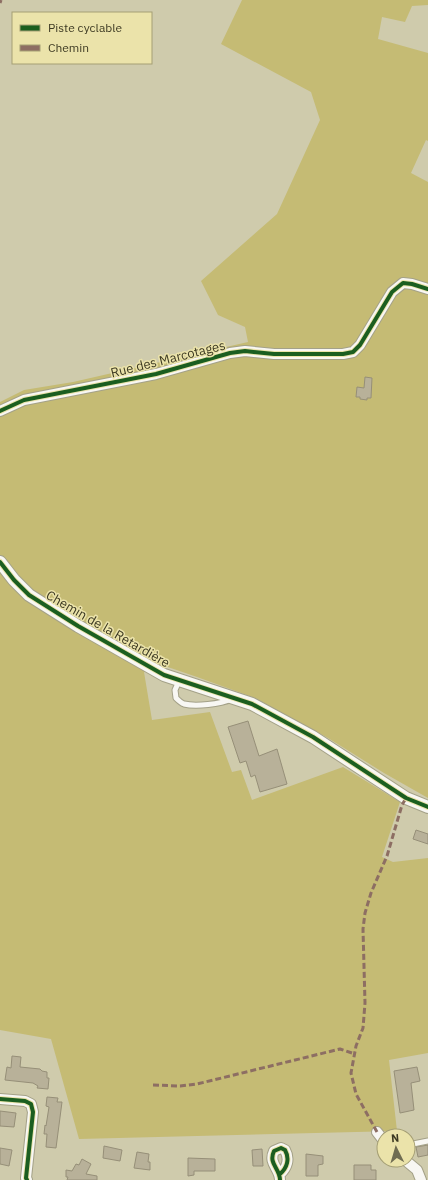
<svg xmlns="http://www.w3.org/2000/svg" width="428" height="1180" font-family="'IBM Plex Sans',sans-serif">
<style>
.green{fill:#c5bb74}
.building{fill:#b8b199;stroke:#968f78}
.lines{fill:none;stroke-linecap:round;stroke-linejoin:round}
.service-casing{stroke:#a4a188;stroke-width:7}
.minor-casing{stroke:#a4a188;stroke-width:12}
.tertiary-casing{stroke:#a4a188;stroke-width:14}
.service{stroke:#f8f7f3;stroke-width:5}
.minor{stroke:#f8f7f3;stroke-width:10}
.tertiary{stroke:#f8f7f3;stroke-width:12}
.quiet{stroke:#8d6e63;stroke-width:3;stroke-dasharray:6 3;stroke-linecap:butt}
.cycleway-casing{stroke:#ebe3aa;stroke-width:6}
.cycleway{stroke:#1b5e20;stroke-width:4}
.labels{text-anchor:middle;dominant-baseline:central;stroke-width:3;stroke-linejoin:round;paint-order:stroke}
.street-label{font-size:13px;fill:#3c3922;stroke:#ebe3aa}
</style>
<rect width="100%" height="100%" fill="#cfcbac"/>
<path class="green" d="M242,0H428V5L412,6L405,22L382,17L378,39L428,53V141L426,140L411,173L428,182V798L384,773L328,738L255,698L197,677L159,664L144,672L152,720L210,712L232,772L241,770L252,800L343,767L400,802L382,857L393,862L428,858V1053L389,1060L397,1131L79,1139L51,1039L0,1030V402L24,390L73,382L248,342L245,327L218,315L201,281L277,214L320,120L311,92L221,44Z"/>
<g class="building">
<path d="M365,377L372,378L371,398H367V400L360,399V397H356L357,387L364,388Z"/>
<path d="M248,721L259,756L277,749L287,784L260,792L255,775L251,777L246,761L240,763L228,727Z"/>
<path d="M416,830L428,834V844L413,839Z"/>
<path d="M12,1056L21,1057L20,1067L40,1069L42,1071L47,1072V1078H49L48,1089L37,1088L38,1086L33,1083L5,1080L7,1067L11,1068Z"/>
<path d="M417,1067L420,1081L411,1083L414,1110L400,1113L394,1071Z"/>
<path d="M47,1097L58,1098L57,1102H62L56,1148L46,1147L47,1134H44L45,1125L46,1126L49,1107L46,1106Z"/>
<path d="M0,1111L16,1113L14,1127L0,1126Z"/>
<path d="M428,1145V1155L418,1157L416,1147Z"/>
<path d="M104,1146L122,1150L120,1161L103,1158Z"/>
<path d="M0,1148L12,1150L9,1166L0,1164Z"/>
<path d="M262,1149L263,1166H253L252,1150Z"/>
<path d="M137,1152L149,1154L148,1162H150V1170L134,1168Z"/>
<path d="M306,1154L323,1156V1164L318,1165V1176H306Z"/>
<path d="M188,1158L215,1159V1171H194V1175L188,1176Z"/>
<path d="M82,1159L91,1164L86,1174L97,1176V1180H67L68,1177H66V1170L72,1171L76,1164L79,1165Z"/>
<path d="M354,1165H371V1170H376V1180H354Z"/>
</g>
<g class="lines">
<defs>
<g id="service">
<path d="M179,681L175,690L176,698C178,700 181,703 184,704C196,707 220,704 232,699"/>
<path d="M408,1145L428,1141"/>
</g>
<g id="minor">
<path d="M0,411L24,400L156,374L230,353L245,351L274,354H343L353,352L360,345L392,292L403,283L412,284L428,289"/>
<path d="M0,1099L25,1101L31,1104L33,1112L26,1178L27,1180"/>
<path d="M377,1132L384,1141"/>
<path d="M405,1160L417,1170L421,1180"/>
<path d="M280,1174C287,1168 290,1159 285,1150L281,1148L274,1151C268,1164 280,1168 280,1180"/>
</g>
<path id="tertiary" d="M0,562L14,580L29,595L78,626L164,675L252,704L313,737L406,798L428,807"/>
</defs>
<use href="#service" class="service-casing"/>
<use href="#minor" class="minor-casing"/>
<use href="#tertiary" class="tertiary-casing"/>
<use href="#service" class="service"/>
<use href="#minor" class="minor"/>
<use href="#tertiary" class="tertiary"/>
<g class="quiet">
<path d="M0,3L1,0"/>
<path d="M153,1085L180,1086L197,1084L340,1049L355,1054"/>
<path d="M377,1132L356,1094L351,1073L356,1046L363,1028L365,1003L363,929L365,913L371,893L387,856L402,805L406,798"/>
</g>
<defs>
<g id="cycleway">
<path d="M0,411L24,400L156,374L230,353L245,351L274,354H343L353,352L360,345L392,292L403,283L412,284L428,289"/>
<path d="M0,562L14,580L29,595L78,626L164,675L252,704L313,737L406,798L428,807"/>
<path d="M0,1099L25,1101L31,1104L33,1112L26,1178L27,1180"/>
<path d="M280,1174C287,1168 290,1159 285,1150L281,1148L274,1151C268,1164 280,1168 280,1180"/>
</g>
</defs>
<use href="#cycleway" class="cycleway-casing"/>
<use href="#cycleway" class="cycleway"/>
</g>
<g class="labels">
<g class="street-label">
<text transform="translate(168 359) rotate(-14)">Rue des Marcotages</text>
<text transform="translate(108 629) rotate(30)">Chemin de la Retardière</text>
</g>
</g>
<rect x="12" y="12" width="140" height="52" fill="#ebe3aa" stroke="#a59f74"/>
<rect x="20" y="25" width="20" height="6" fill="#1b5e20" stroke="#a59f74"/>
<text x="48" y="32" font-size="12" fill="#3c3922">Piste cyclable</text>
<rect x="20" y="45" width="20" height="6" fill="#8d6e63" stroke="#a59f74"/>
<text x="48" y="52" font-size="12" fill="#3c3922">Chemin</text>
<g transform="translate(396 1148) rotate(355)"><circle r="19" fill="#ebe3aa" stroke="#a59f74"/>
<path d="M0-3L7 15L0 10L-7 15Z" fill="#6f6c52"/>
<text y="-6" font-size="11" font-weight="bold" text-anchor="middle" fill="#3c3922">N</text>
</g>
</svg>
